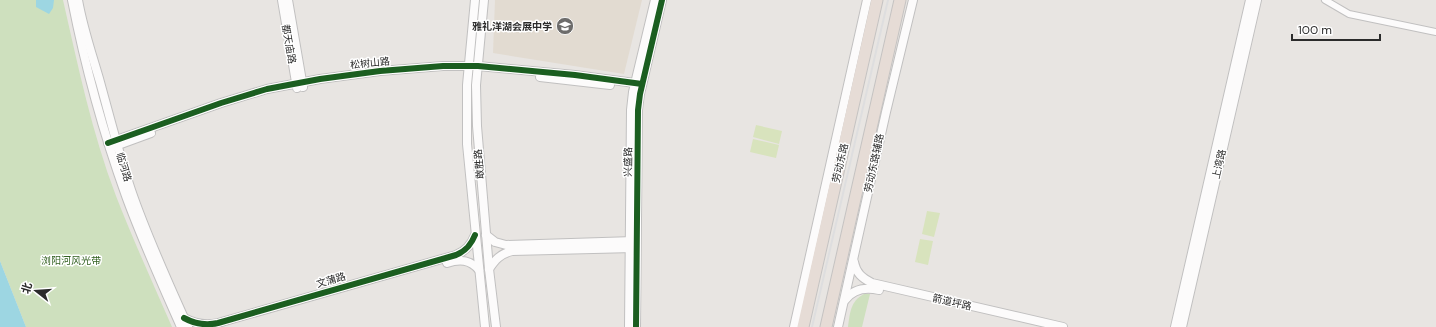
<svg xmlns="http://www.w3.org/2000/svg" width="1436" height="327" font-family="'DM Sans','Noto Sans SC',sans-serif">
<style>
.education{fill:#e2dbd1}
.green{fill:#cee0be}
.pitch{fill:#d8e3bd}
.water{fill:#9dd6e2}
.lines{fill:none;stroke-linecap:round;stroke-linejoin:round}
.street-casing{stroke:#c1c0c0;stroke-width:8}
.secondary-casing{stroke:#c1c0c0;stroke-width:10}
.highway-casing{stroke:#c5c3c2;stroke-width:13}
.street{stroke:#fcfbfb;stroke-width:6}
.secondary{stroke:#fcfbfb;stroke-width:8}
.highway{stroke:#e6dcd6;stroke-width:11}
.rail{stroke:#dededf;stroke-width:2}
.cycleway-casing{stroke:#fff;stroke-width:8}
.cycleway{stroke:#1b5e20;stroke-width:6}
.labels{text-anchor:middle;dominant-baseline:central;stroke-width:3;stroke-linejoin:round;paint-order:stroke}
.poi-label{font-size:10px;font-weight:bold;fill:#2b2b2b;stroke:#fff;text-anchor:end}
.street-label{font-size:10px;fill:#2b2b2b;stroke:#fff}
.park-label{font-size:10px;fill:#336122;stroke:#fff}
</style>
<rect width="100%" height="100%" fill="#e8e5e2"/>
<path class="education" d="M495,0H642L624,74L493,53Z"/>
<g class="green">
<path d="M0,0H63C78,66 92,133 116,196C133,240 153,283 172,327H26L0,261Z"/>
<path d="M864,294H870L862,327H848C850,314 850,301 864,294Z"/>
</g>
<g class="pitch">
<path d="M756,125L782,131L779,144L753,137Z"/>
<path d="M753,139L779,145L776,158L750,152Z"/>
<path d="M927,211L940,213L934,237L922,234Z"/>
<path d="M920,239L933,241L928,265L915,262Z"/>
</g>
<g class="water">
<path d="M36,0H54L53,8L49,14L36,7Z"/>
<path d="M0,261L26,327H0Z"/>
</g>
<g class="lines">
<defs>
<path id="street" d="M1325,0L1349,14L1436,32"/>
<g id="secondary">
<path d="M72,0C85,66 103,132 126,196C142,240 162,284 181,327"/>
<path d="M78,0C83,29 92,54 100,82C110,118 119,154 131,190C147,237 168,282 188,327"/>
<path d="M282,0L297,88"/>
<path d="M288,0L303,87"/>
<path d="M475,0L467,85V144L485,327"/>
<path d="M484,0L476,85L477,126L489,269L496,327"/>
<path d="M540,77L610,85"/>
<path d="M108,143L221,103L267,89L320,79L380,71L443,66H478L575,75L642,84"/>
<path d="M110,148L151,133"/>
<path d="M486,235L495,242L506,245L634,241"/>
<path d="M854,262C856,273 862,278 872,283L1063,327"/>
<path d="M447,263C459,259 470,259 479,270"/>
<path d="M489,269C495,260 500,254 512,251L634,248"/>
<path d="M845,300C854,288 866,287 879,290"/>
<path d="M184,318C195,324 205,326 218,323L456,255C466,251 471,245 475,235"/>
<path d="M629,327L631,110L633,92L655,0"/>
<path d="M636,327L638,110L640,94L662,0"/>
<path d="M794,327L867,0"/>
<path d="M838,327L886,112L913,0"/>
<path d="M1175,327L1250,0"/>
<path d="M1182,327L1257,0"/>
</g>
<g id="highway">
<path d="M803,327L877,0"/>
<path d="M826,327L900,0"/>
</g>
</defs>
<use href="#street" class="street-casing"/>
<use href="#secondary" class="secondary-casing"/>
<use href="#highway" class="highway-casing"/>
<use href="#street" class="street"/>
<use href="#secondary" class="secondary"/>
<use href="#highway" class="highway"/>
<path class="rail" d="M812,327L888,0"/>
<defs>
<g id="cycleway">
<path d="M108,143L221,103L267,89L320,79L380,71L443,66H478L575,75L642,84"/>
<path d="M184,318C195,324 205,326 218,323L456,255C466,251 471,245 475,235"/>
<path d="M636,327L638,110L640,94L662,0"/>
</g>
</defs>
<use href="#cycleway" class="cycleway-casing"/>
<use href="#cycleway" class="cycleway"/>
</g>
<defs>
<symbol id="school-disc" viewBox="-11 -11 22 22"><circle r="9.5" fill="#6d6c6b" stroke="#fff"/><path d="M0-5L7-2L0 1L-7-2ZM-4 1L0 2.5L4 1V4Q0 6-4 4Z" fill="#fff"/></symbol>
</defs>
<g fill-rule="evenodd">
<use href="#school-disc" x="555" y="16" width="20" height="20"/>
</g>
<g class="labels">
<g class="poi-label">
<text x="552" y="26">雅礼洋湖会展中学</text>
</g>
<g class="street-label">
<text transform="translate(289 44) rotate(80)">都天庙路</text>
<text transform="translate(370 63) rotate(-6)">松树山路</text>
<text transform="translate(628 162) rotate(-89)">兴盛路</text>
<text transform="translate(840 163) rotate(-77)">劳动东路</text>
<text transform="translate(874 163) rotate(-78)">劳动东路辅路</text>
<text transform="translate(479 164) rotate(-95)">敢胜路</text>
<text transform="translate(1219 164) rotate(-77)">上湾路</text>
<text transform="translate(124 167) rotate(73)">临河路</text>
<text transform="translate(331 280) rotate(-16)">文蒲路</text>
<text transform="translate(952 302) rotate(13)">箭道坪路</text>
</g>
<g class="park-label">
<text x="71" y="260">浏阳河风光带</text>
</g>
</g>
<g transform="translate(36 291) rotate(287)" stroke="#ffffff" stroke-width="3" paint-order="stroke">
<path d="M0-3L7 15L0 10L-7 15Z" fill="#2b2b2b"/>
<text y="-6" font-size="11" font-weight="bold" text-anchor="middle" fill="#2b2b2b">北</text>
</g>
<path d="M1292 34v6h88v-6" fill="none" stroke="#2b2b2b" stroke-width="2"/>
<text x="1298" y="34" font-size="12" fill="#2b2b2b" stroke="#ffffff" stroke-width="3" paint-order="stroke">100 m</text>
</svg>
